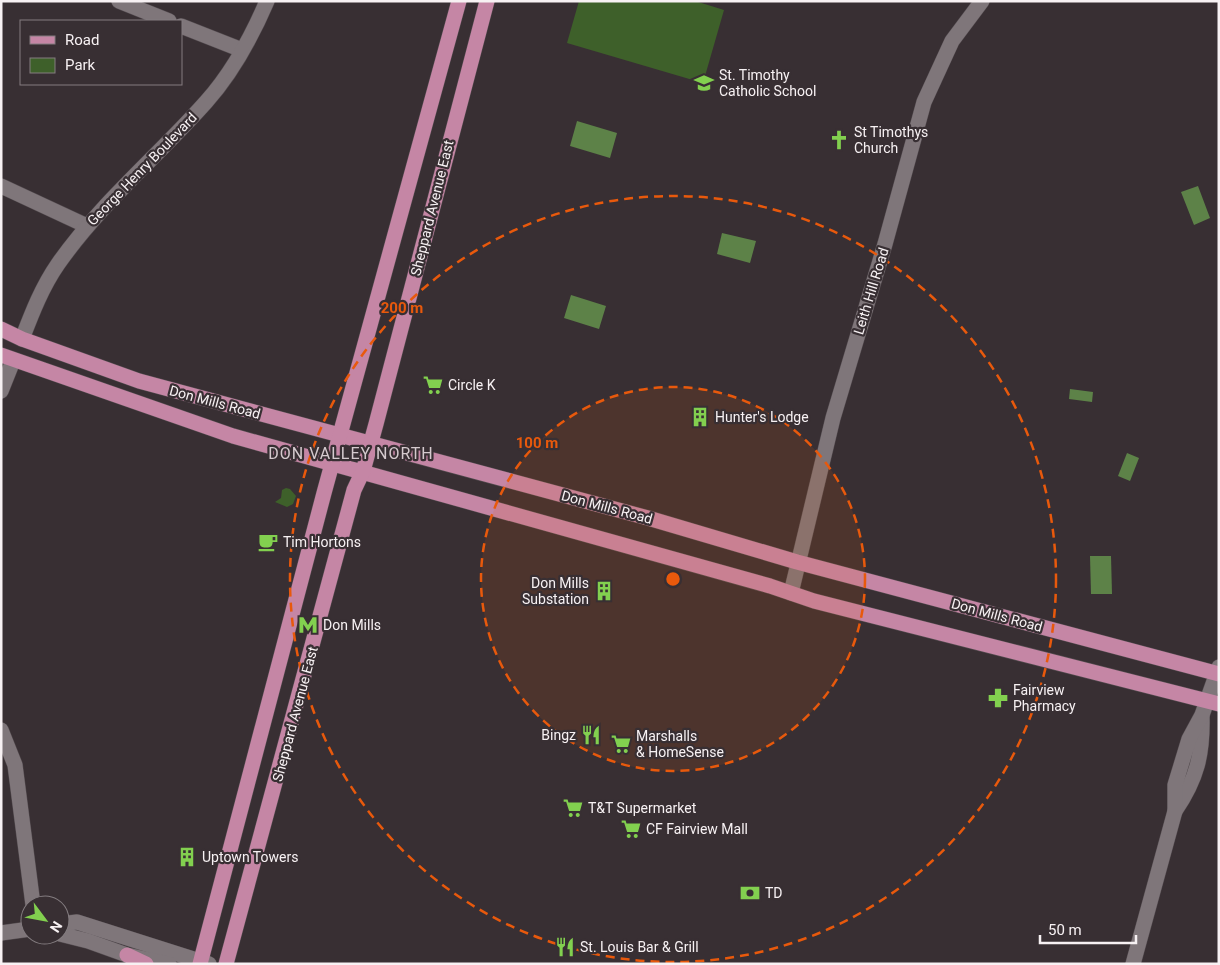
<svg xmlns="http://www.w3.org/2000/svg" width="1220" height="965" font-family="Roboto,sans-serif">
<style>
.green{fill:#3e602a}
.water{fill:#5d8248}
.lines{fill:none;stroke-linecap:round;stroke-linejoin:round}
.minor-casing{stroke:#534b4f;stroke-width:16}
.major-casing{stroke:#534b4f;stroke-width:16}
.minor{stroke:#7f767a;stroke-width:15}
.major{stroke:#c586a5;stroke-width:15}
.ring{fill:none;stroke:#e8590c;stroke-width:2.5;stroke-dasharray:9 6}
.labels{text-anchor:middle;dominant-baseline:central;stroke-width:4.5;stroke-linejoin:round;paint-order:stroke}
.poi-label{font-size:14px;fill:#f7f1f3;stroke:#382f33;text-anchor:start}
.street-label{font-size:14px;fill:#f7f1f3;stroke:#382f33}
.quarter-label{font-size:16px;letter-spacing:1px;fill:#d5cace;stroke:#382f33}
.centre{fill:#e8590c;stroke:#382f33;stroke-width:2.5}
.ring-label{font-size:15px;text-anchor:middle;font-weight:bold;fill:#e8590c;stroke:#382f33;stroke-width:4.5;stroke-linejoin:round;paint-order:stroke}
</style>
<rect width="100%" height="100%" fill="#382f33"/>
<g class="green">
<path d="M579,1H695L724,10L703,83L567,43Z"/>
<path d="M286,488L290,489L296,496L293,504L287,507L275,502L281,498L282,490Z"/>
</g>
<g class="water">
<path d="M577,121L617,133L610,158L570,146Z"/>
<path d="M1198,186L1210,218L1194,225L1181,192Z"/>
<path d="M722,233L756,241L750,263L717,254Z"/>
<path d="M571,295L606,306L599,329L564,318Z"/>
<path d="M1070,389L1093,392L1092,402L1069,399Z"/>
<path d="M1127,453L1139,458L1130,481L1118,476Z"/>
<path d="M1090,556H1111L1112,594H1091Z"/>
</g>
<g class="lines">
<defs>
<g id="minor">
<path d="M119,1L169,21"/>
<path d="M181,26L242,50"/>
<path d="M1,186L87,226"/>
<path d="M22,339C32,313 42,287 58,264C100,204 158,156 206,102C232,73 252,36 267,1"/>
<path d="M1,391L13,361"/>
<path d="M791,593L833,418L885,244L924,102L952,41L982,1"/>
<path d="M1,730L15,765L33,905"/>
<path d="M1175,811C1197,779 1203,754 1202,716"/>
<path d="M60,924L77,922L209,964"/>
<path d="M1,933L30,929"/>
<path d="M60,934L88,941L127,955L169,964"/>
<path d="M1133,964L1175,811V785L1189,739L1202,715L1219,667"/>
</g>
<g id="major">
<path d="M1,329L22,339L139,381L648,518L797,562L1219,674"/>
<path d="M1,355L233,436L770,586L814,601L1219,704"/>
<path d="M127,955L146,964"/>
<path d="M200,964L324,493L459,1"/>
<path d="M226,964L354,490L363,471L376,424L487,1"/>
</g>
</defs>
<use href="#minor" class="minor-casing"/>
<use href="#major" class="major-casing"/>
<use href="#minor" class="minor"/>
<use href="#major" class="major"/>
</g>
<circle cx="673" cy="579" r="192" fill="#e8590c" fill-opacity=".12"/>
<g class="ring">
<circle cx="673" cy="579" r="192"/>
<circle cx="673" cy="579" r="383"/>
</g>
<defs>
<symbol id="school-bare" viewBox="-9 -9 18 18"><path d="M0-5L7-2L0 1L-7-2ZM-4 1L0 2.5L4 1V4Q0 6-4 4Z" fill="#82d04f" stroke="#382f33" stroke-width="2.5" paint-order="stroke"/></symbol>
<symbol id="church-bare" viewBox="-9 -9 18 18"><path d="M-1.2-6h2.4v3.5h3.3v2.4h-3.3V6h-2.4V-.1h-3.3v-2.4h3.3Z" fill="#82d04f" stroke="#382f33" stroke-width="2.5" paint-order="stroke"/></symbol>
<symbol id="supermarket-bare" viewBox="-9 -9 18 18"><path d="M-6-5.5h2.5l.6 2H6L4.5 2H-2.5L-4.4-4H-6ZM-1.5 3.2a1.3 1.3 0 1 0 .1 0ZM3 3.2a1.3 1.3 0 1 0 .1 0Z" fill="#82d04f" stroke="#382f33" stroke-width="2.5" paint-order="stroke"/></symbol>
<symbol id="building-bare" viewBox="-9 -9 18 18"><path d="M-4-6H4V6H1V3H-1V6H-4ZM-2.5-4.3h1.7v1.8h-1.7ZM.8-4.3h1.7v1.8H.8ZM-2.5-1h1.7V.8h-1.7ZM.8-1h1.7V.8H.8Z" fill="#82d04f" stroke="#382f33" stroke-width="2.5" paint-order="stroke"/></symbol>
<symbol id="cafe-bare" viewBox="-9 -9 18 18"><path d="M-5.5-4.5H6V0H3Q3 3.5 0 3.5H-2.5Q-5.5 3.5-5.5 0ZM3-3.2v2h1.7v-2ZM-6 4.5H4V6H-6Z" fill="#82d04f" stroke="#382f33" stroke-width="2.5" paint-order="stroke"/></symbol>
<symbol id="metro-bare" viewBox="-9 -9 18 18"><path d="M-5.5 5V-5H-3L0 0L3-5H5.5V5H3V-.5L0 4L-3-.5V5Z" fill="#82d04f" stroke="#382f33" stroke-width="2.5" paint-order="stroke"/></symbol>
<symbol id="pharmacy-bare" viewBox="-9 -9 18 18"><path d="M-2-6h4v4h4v4h-4v4h-4v-4h-4v-4h4Z" fill="#82d04f" stroke="#382f33" stroke-width="2.5" paint-order="stroke"/></symbol>
<symbol id="restaurant-bare" viewBox="-9 -9 18 18"><path d="M-5-6h1v4h1v-4h1v4h1v-4h1v5L-1.5 .5V6h-2V.5L-5-1ZM5-6V6H3V1.5H1.5Q1.5-4 5-6Z" fill="#82d04f" stroke="#382f33" stroke-width="2.5" paint-order="stroke"/></symbol>
<symbol id="bank-bare" viewBox="-9 -9 18 18"><path d="M-6-4H6V4H-6ZM0-2.3a2.3 2.3 0 1 0 0 4.6a2.3 2.3 0 1 0 0-4.6Z" fill="#82d04f" stroke="#382f33" stroke-width="2.5" paint-order="stroke"/></symbol>
</defs>
<g fill-rule="evenodd">
<use href="#school-bare" x="690" y="69" width="28" height="28"/>
<use href="#church-bare" x="825" y="126" width="28" height="28"/>
<use href="#supermarket-bare" x="419" y="371" width="28" height="28"/>
<use href="#building-bare" x="686" y="403" width="28" height="28"/>
<use href="#cafe-bare" x="254" y="528" width="28" height="28"/>
<use href="#building-bare" x="590" y="577" width="28" height="28"/>
<use href="#metro-bare" x="294" y="611" width="28" height="28"/>
<use href="#pharmacy-bare" x="984" y="684" width="28" height="28"/>
<use href="#restaurant-bare" x="577" y="721" width="28" height="28"/>
<use href="#supermarket-bare" x="607" y="730" width="28" height="28"/>
<use href="#supermarket-bare" x="559" y="794" width="28" height="28"/>
<use href="#supermarket-bare" x="617" y="815" width="28" height="28"/>
<use href="#building-bare" x="173" y="843" width="28" height="28"/>
<use href="#bank-bare" x="736" y="879" width="28" height="28"/>
<use href="#restaurant-bare" x="551" y="933" width="28" height="28"/>
</g>
<g class="labels">
<g class="poi-label">
<text x="719" y="75">St. Timothy<tspan x="719" dy="16">Catholic School</tspan></text>
<text x="854" y="132">St Timothys<tspan x="854" dy="16">Church</tspan></text>
<text x="448" y="385">Circle K</text>
<text x="715" y="417">Hunter's Lodge</text>
<text x="283" y="542">Tim Hortons</text>
<text x="589" y="583" text-anchor="end">Don Mills<tspan x="589" dy="16">Substation</tspan></text>
<text x="323" y="625">Don Mills</text>
<text x="1013" y="690">Fairview<tspan x="1013" dy="16">Pharmacy</tspan></text>
<text x="576" y="735" text-anchor="end">Bingz</text>
<text x="636" y="736">Marshalls<tspan x="636" dy="16">&amp; HomeSense</tspan></text>
<text x="588" y="808">T&amp;T Supermarket</text>
<text x="646" y="829">CF Fairview Mall</text>
<text x="202" y="857">Uptown Towers</text>
<text x="765" y="893">TD</text>
<text x="580" y="947">St. Louis Bar &amp; Grill</text>
</g>
<g class="street-label">
<text transform="translate(142 169) rotate(-46)">George Henry Boulevard</text>
<text transform="translate(432 208) rotate(-76)">Sheppard Avenue East</text>
<text transform="translate(871 291) rotate(-73)">Leith Hill Road</text>
<text transform="translate(215 402) rotate(15)">Don Mills Road</text>
<text transform="translate(607 507) rotate(15)">Don Mills Road</text>
<text transform="translate(997 615) rotate(15)">Don Mills Road</text>
<text transform="translate(295 714) rotate(-75)">Sheppard Avenue East</text>
</g>
<g class="quarter-label">
<text x="351" y="453">DON VALLEY NORTH</text>
</g>
</g>
<circle cx="673" cy="579" r="8" class="centre"/>
<g class="ring-label">
<text x="402" y="313">200 m</text>
<text x="537" y="448">100 m</text>
</g>
<rect width="1220" height="965" fill="none" stroke="#f7f1f3" stroke-width="5"/>
<rect x="20" y="20" width="162" height="65" fill="#382f33" stroke="#847d80"/>
<rect x="30" y="36" width="25" height="8" fill="#c586a5" stroke="#847d80"/>
<text x="65" y="45" font-size="15" fill="#f7f1f3">Road</text>
<rect x="30" y="58" width="25" height="15" fill="#3e602a" stroke="#847d80"/>
<text x="65" y="70" font-size="15" fill="#f7f1f3">Park</text>
<g transform="translate(45 920) rotate(122)"><circle r="24" fill="#382f33" stroke="#847d80"/>
<path d="M0-4L9 19L0 12L-9 19Z" fill="#82d04f"/>
<text y="-8" font-size="14" font-weight="bold" text-anchor="middle" fill="#f7f1f3">N</text>
</g>
<path d="M1040 935v8h96v-8" fill="none" stroke="#f7f1f3" stroke-width="2.5"/>
<text x="1048" y="935" font-size="15" fill="#f7f1f3" stroke="#382f33" stroke-width="4" paint-order="stroke">50 m</text>
</svg>
